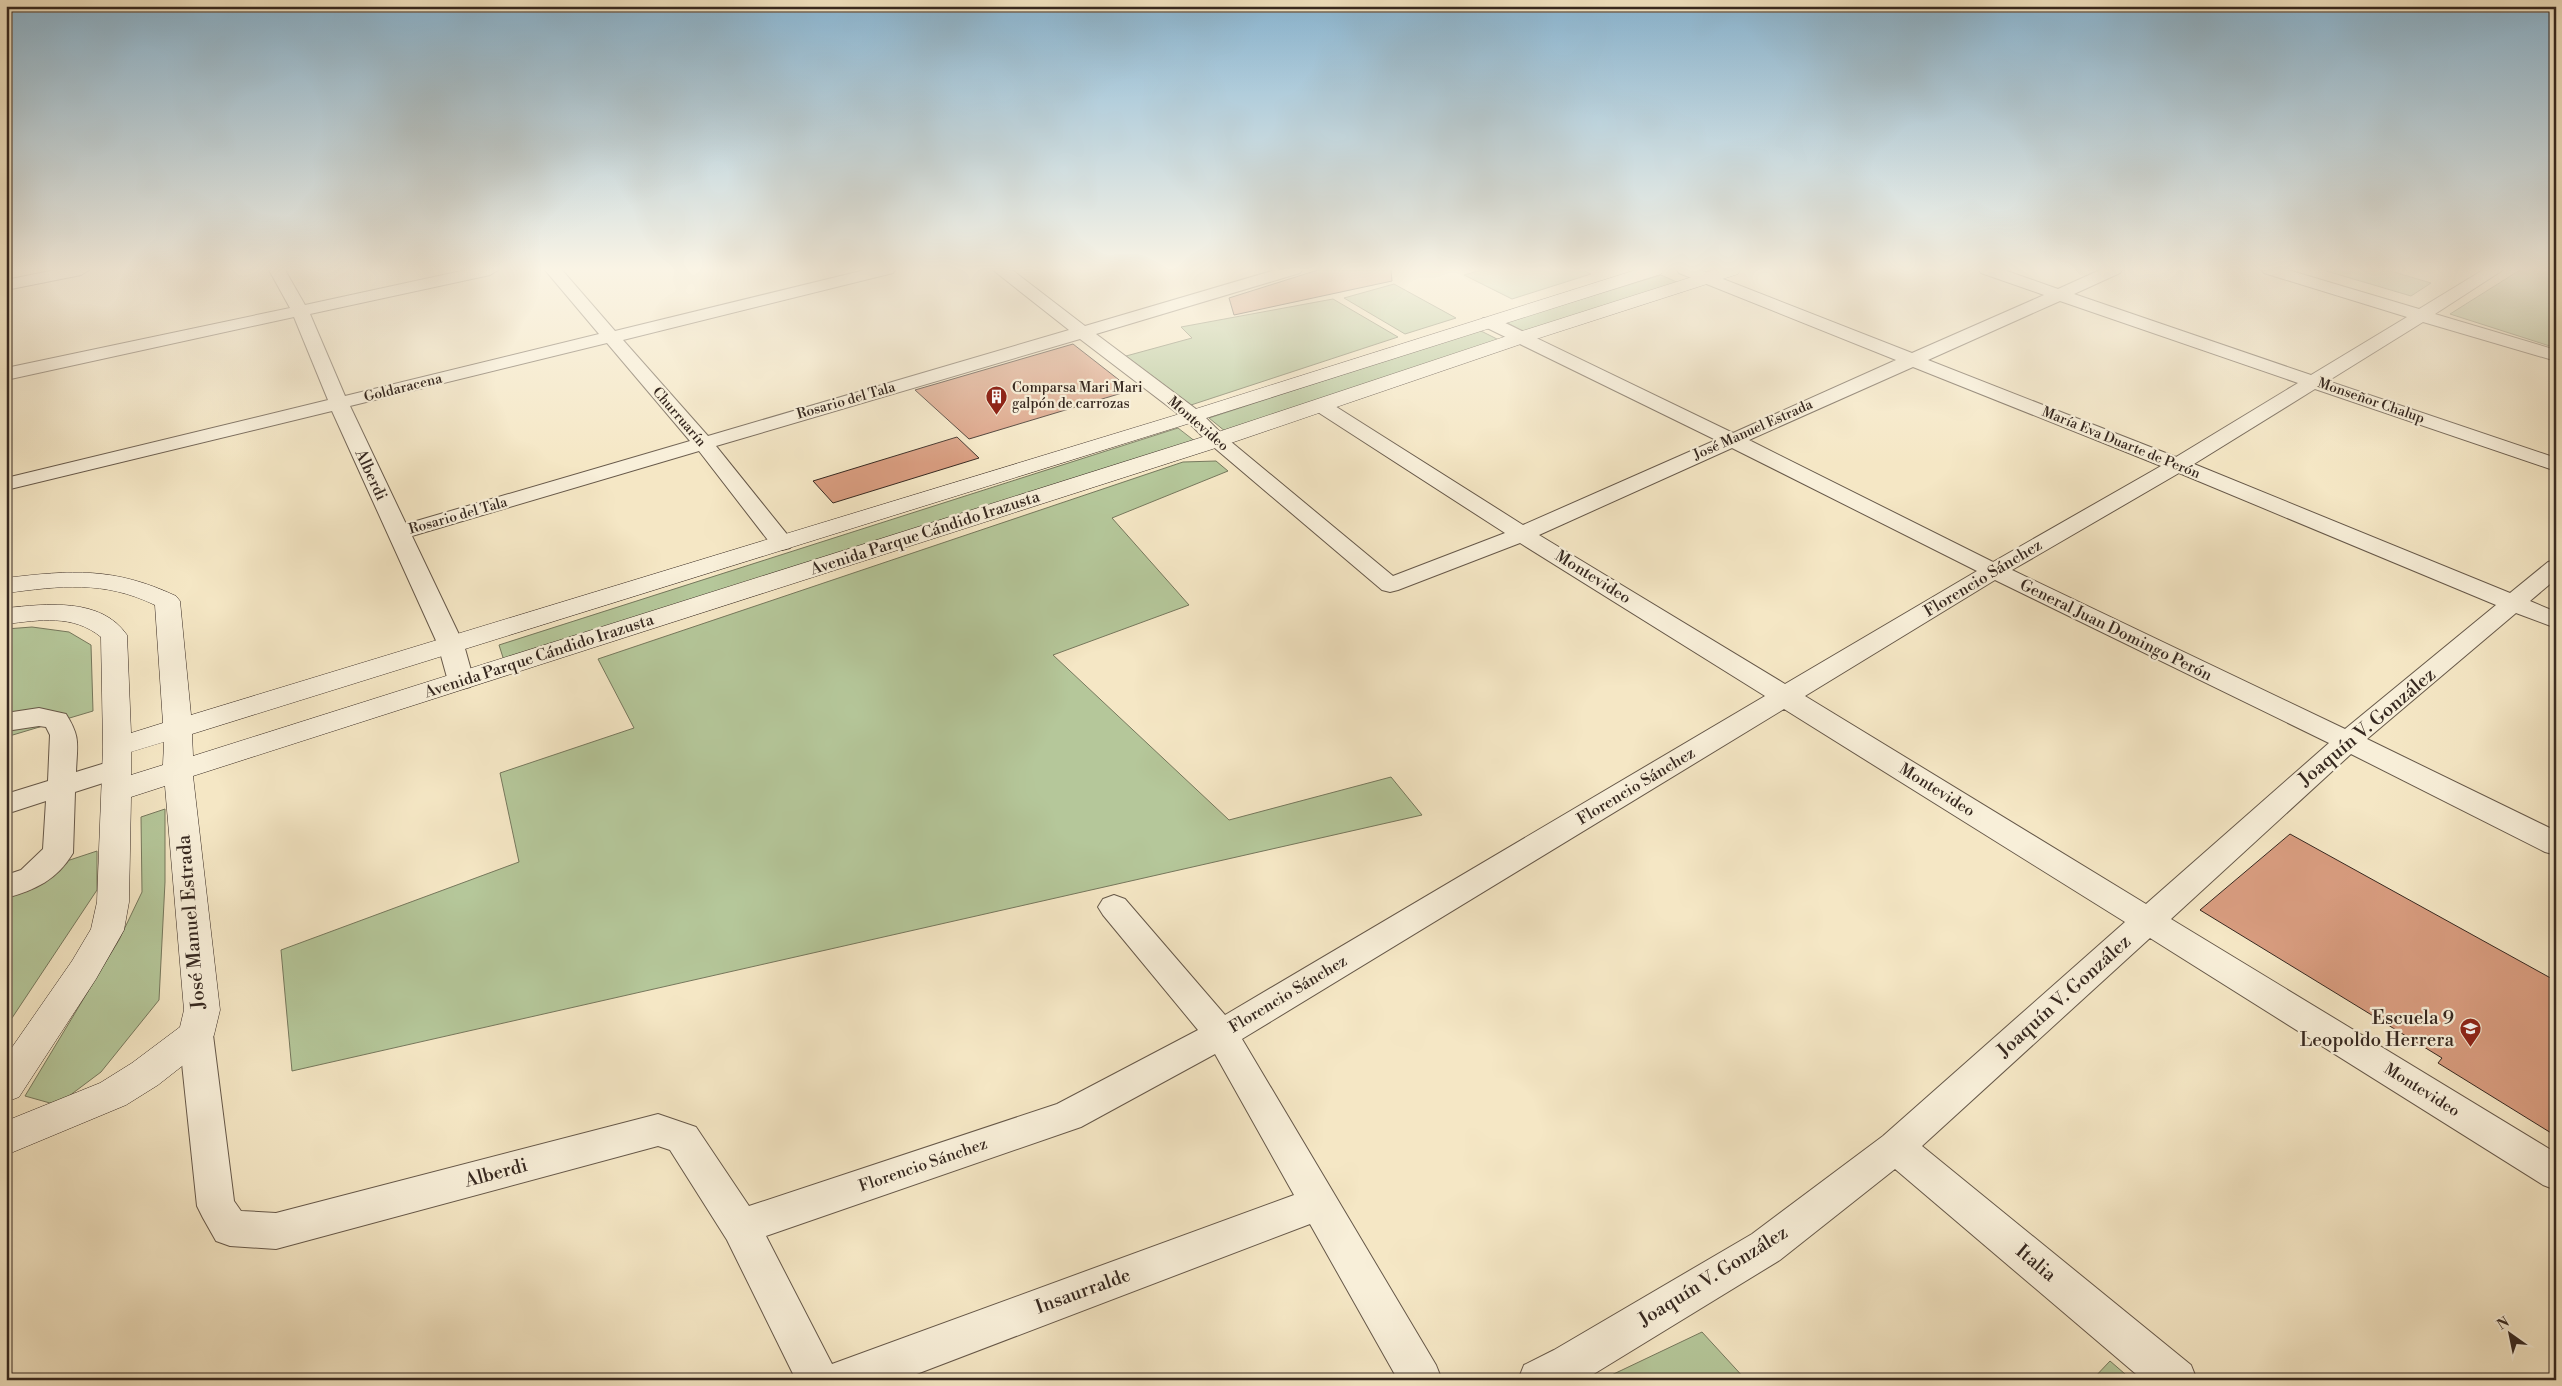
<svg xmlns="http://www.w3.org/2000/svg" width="2562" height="1386" font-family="'Libre Bodoni',serif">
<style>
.green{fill:#b5c79a;stroke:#76785d}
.building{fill:#d99d80;stroke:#362820}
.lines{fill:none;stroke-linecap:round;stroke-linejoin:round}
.street-casing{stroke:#665849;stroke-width:2}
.secondary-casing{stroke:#362820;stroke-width:1}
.street{fill:#f8efd9;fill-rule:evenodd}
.secondary{fill:#f8efd9;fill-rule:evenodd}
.labels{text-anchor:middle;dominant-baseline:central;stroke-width:4.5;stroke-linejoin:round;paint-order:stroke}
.far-street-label{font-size:14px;fill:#362820;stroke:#f8efd9}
.far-poi-label{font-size:14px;fill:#362820;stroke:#f8efd9;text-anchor:start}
.street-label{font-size:16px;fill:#362820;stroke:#f8efd9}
.near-street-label{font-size:19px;fill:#362820;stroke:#f8efd9}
.near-poi-label{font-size:19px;fill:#362820;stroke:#f8efd9;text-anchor:end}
</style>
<rect width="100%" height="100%" fill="#f5e7c5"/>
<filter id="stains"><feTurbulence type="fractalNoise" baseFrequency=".004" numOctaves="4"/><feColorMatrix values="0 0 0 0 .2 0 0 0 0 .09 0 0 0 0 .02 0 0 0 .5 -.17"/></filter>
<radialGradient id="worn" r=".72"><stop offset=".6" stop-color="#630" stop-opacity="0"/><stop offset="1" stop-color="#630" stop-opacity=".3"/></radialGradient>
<g class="green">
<path d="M1481,270H1582L1591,274L1512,299L1464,275Z"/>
<path d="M2323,270H2387L2431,283L2411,296Z"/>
<path d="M2520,270H2556V348L2450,314Z"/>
<path d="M1661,275L1681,284L1524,332L1506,322Z"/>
<path d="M1394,284L1456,318L1405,334L1344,298Z"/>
<path d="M1333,299L1398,337L1191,405L1126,356L1192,338L1181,327Z"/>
<path d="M1479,330L1501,341L1226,432L1209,418Z"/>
<path d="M1178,428L1196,442L507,670L499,645Z"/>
<path d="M1216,461L1228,471L1112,518L1189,605L1053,655L1229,820L1391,777L1422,815L292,1071L281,950L519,862L500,773L634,728L598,659L1183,462Z"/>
<path d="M32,627L69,632L91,645L93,711L6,737V629Z"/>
<path d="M165,809V882L159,1000L101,1072L57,1105L25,1096L119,940L142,892L141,817Z"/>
<path d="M97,851V890L6,1027V881Z"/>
<path d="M1702,1332L1746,1380H1601Z"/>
<path d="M2110,1361L2132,1380H2092Z"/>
</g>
<g class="building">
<path d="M1318,270H1391L1392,281L1234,315L1229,298Z"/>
<path d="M1073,344L1132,390L969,439L915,390Z"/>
<path d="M957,437L979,458L833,503L813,481Z"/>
<path d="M2290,834L2556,981V1136L2438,1063L2442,1058L2200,910Z"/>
</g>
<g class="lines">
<defs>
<g id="street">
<path d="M55,270H89L81,275L6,290V280Z"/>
<path d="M269,270H285L305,305L466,270H498L490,275L310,314L345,396L599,334L545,270H562L615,331L865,270H895L893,273L623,340L708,436L1069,330L993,270H1012L1085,326L1275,270H1302L1300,273L1096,334L1200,412L1224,436L1393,576L1505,533L1313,409L1310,405L1313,401H1327L1523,525L1716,440L1483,326L1480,322L1483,318H1495L1733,433L1896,360L1679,273L1677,270H1700L1912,353L2044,295L1981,273L1979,270H2004L2058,289L2100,270H2122L2120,273L2074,294L2311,375L2407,317L2264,273L2262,270H2288L2419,309L2483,270H2503L2435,314L2556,350V361L2423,322L2328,381L2556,458V471L2315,389L2194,464L2510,593L2548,562L2556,560V579L2530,601L2556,612V628L2516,613L2367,739L2556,831V855L2545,852L2351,754L2171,919L2556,1153V1190L2543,1185L2150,938L1922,1146L2191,1365L2197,1380H2143L1895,1169L1780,1260L1584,1380H1518L1524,1365L1554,1350L1752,1234L1883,1136L2125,922L1784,709L1242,1039L1436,1365L1442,1380H1398L1310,1224L901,1380H796L727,1240L670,1150L658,1146L276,1249L230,1246L216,1241L203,1218L197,1206L179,1035L184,1025L196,1021L208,1025L213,1035L234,1201L241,1211L276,1213L658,1114L696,1127L749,1206L1057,1104L1198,1030L1103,915L1098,907L1103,899L1114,895L1125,899L1225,1015L1765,696L1520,543L1398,590L1390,592L1382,590L1210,444L1186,420L1080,339L716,446L790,538L793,543L790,548L782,550L774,548L699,451L412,536L464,645L474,681L470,687L461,689L452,687L448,681L438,645L332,411L6,490V478L328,400L294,317L6,380V368L290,308ZM2060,301L2298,383L2176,457L1928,360ZM607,343L690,441L406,524L350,406ZM1913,367L2161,466L1993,562L1749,440ZM1732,448L1977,571L1785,684L1539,535ZM2179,473L2496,605L2345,729L2012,570ZM1995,580L2329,743L2146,904L1805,696ZM1215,1054L1294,1195L832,1364L766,1236L1081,1127Z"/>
<path d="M39,708L66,714C81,738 77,744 76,772L115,760L125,762L129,769L125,776L75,792L73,853C57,880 35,890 6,898V875L21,870L43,849L46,801L6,814V794L48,781L50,735L46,727L39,726L6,731V713Z"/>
</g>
<path id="secondary" d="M1636,270H1663L1661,274L1200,420L192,734L193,756L1209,435L1516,333L1714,270H1740L1738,274L1530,341L1225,445L193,776L220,1010L214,1035L209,1045L158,1085L126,1105L6,1155V1121L100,1083L132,1063L180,1027L184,1010L165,786L131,797L129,902L124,930L96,979L19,1097L6,1102V1056L72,961L91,929L97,902L103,747L101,637C73,614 40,620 6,624V608C46,604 101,597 127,635L131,733L163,723L155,605C103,580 61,586 6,593V578C72,570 114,567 176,596L180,601L191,715L1186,412ZM164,742L163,765L131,775V752Z"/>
</defs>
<use href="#street" class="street-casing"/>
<use href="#secondary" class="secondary-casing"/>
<use href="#street" class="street"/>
<use href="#secondary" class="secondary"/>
</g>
<linearGradient id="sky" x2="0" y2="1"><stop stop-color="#8ab8d6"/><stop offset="0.58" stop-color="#faf4e5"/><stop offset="1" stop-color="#faf4e5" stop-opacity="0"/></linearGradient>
<rect width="2562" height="464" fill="url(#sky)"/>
<defs>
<symbol id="building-pin" viewBox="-11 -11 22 30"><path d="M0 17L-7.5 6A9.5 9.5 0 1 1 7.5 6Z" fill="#8f2418" stroke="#f8efd9"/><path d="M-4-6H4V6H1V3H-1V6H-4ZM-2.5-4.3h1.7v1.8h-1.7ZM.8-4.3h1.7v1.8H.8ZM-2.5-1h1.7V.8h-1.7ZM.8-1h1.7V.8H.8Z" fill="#fff"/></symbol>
<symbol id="school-pin" viewBox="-11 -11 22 30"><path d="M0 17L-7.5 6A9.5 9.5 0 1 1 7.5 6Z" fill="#8f2418" stroke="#f8efd9"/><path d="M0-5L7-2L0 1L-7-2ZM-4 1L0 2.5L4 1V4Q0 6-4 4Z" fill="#fff"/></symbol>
</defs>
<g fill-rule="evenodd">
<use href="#building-pin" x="984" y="384" width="25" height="34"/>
<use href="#school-pin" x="2458" y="1016" width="25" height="34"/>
</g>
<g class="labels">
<g class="far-street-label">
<text transform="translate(403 388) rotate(-14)">Goldaracena</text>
<text transform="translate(846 401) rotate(-16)">Rosario del Tala</text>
<text transform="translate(2371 401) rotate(19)">Monseñor Chalup</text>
<text transform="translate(679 417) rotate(49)">Churruarín</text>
<text transform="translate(1198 424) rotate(41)">Montevideo</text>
<text transform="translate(1753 430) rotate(-24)">José Manuel Estrada</text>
<text transform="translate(2121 443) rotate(22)">María Eva Duarte de Perón</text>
<text transform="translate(458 516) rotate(-16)">Rosario del Tala</text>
</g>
<g class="far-poi-label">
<text x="1012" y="388">Comparsa Mari Mari<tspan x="1012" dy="16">galpón de carrozas</tspan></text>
</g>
<g class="street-label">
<text transform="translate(371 475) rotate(65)">Alberdi</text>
<text transform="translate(925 533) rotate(-18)">Avenida Parque Cándido Irazusta</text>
<text transform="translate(1593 577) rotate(32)">Montevideo</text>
<text transform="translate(1983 578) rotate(-31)">Florencio Sánchez</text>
<text transform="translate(2116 630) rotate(26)">General Juan Domingo Perón</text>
<text transform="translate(539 656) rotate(-18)">Avenida Parque Cándido Irazusta</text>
<text transform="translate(1636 786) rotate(-31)">Florencio Sánchez</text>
<text transform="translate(1937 790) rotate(32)">Montevideo</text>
<text transform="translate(1288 994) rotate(-31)">Florencio Sánchez</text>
<text transform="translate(2422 1090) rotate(32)">Montevideo</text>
<text transform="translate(923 1165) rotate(-19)">Florencio Sánchez</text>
</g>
<g class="near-street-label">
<text transform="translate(2367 727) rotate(-40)">Joaquín V. González</text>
<text transform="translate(191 922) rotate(-95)">José Manuel Estrada</text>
<text transform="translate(2064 996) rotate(-42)">Joaquín V. González</text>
<text transform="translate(496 1173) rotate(-15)">Alberdi</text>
<text transform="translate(2036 1263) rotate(40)">Italia</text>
<text transform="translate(1713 1276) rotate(-32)">Joaquín V. González</text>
<text transform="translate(1083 1291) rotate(-20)">Insaurralde</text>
</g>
<g class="near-poi-label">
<text x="2454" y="1018">Escuela 9<tspan x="2454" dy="22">Leopoldo Herrera</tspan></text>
</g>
</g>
<rect width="2562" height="1386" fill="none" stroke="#f5e7c5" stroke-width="25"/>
<rect x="8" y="8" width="2547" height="1371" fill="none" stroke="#362820" stroke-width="2.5"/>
<rect x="12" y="12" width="2537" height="1361" fill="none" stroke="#362820"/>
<g transform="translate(2510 1334) rotate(327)" stroke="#f8efd9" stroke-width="4" paint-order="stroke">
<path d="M0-4L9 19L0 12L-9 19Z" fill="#362820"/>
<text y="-8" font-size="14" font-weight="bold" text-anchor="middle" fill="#362820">N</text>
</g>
<rect width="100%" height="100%" filter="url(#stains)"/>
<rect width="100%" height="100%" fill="url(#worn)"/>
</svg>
